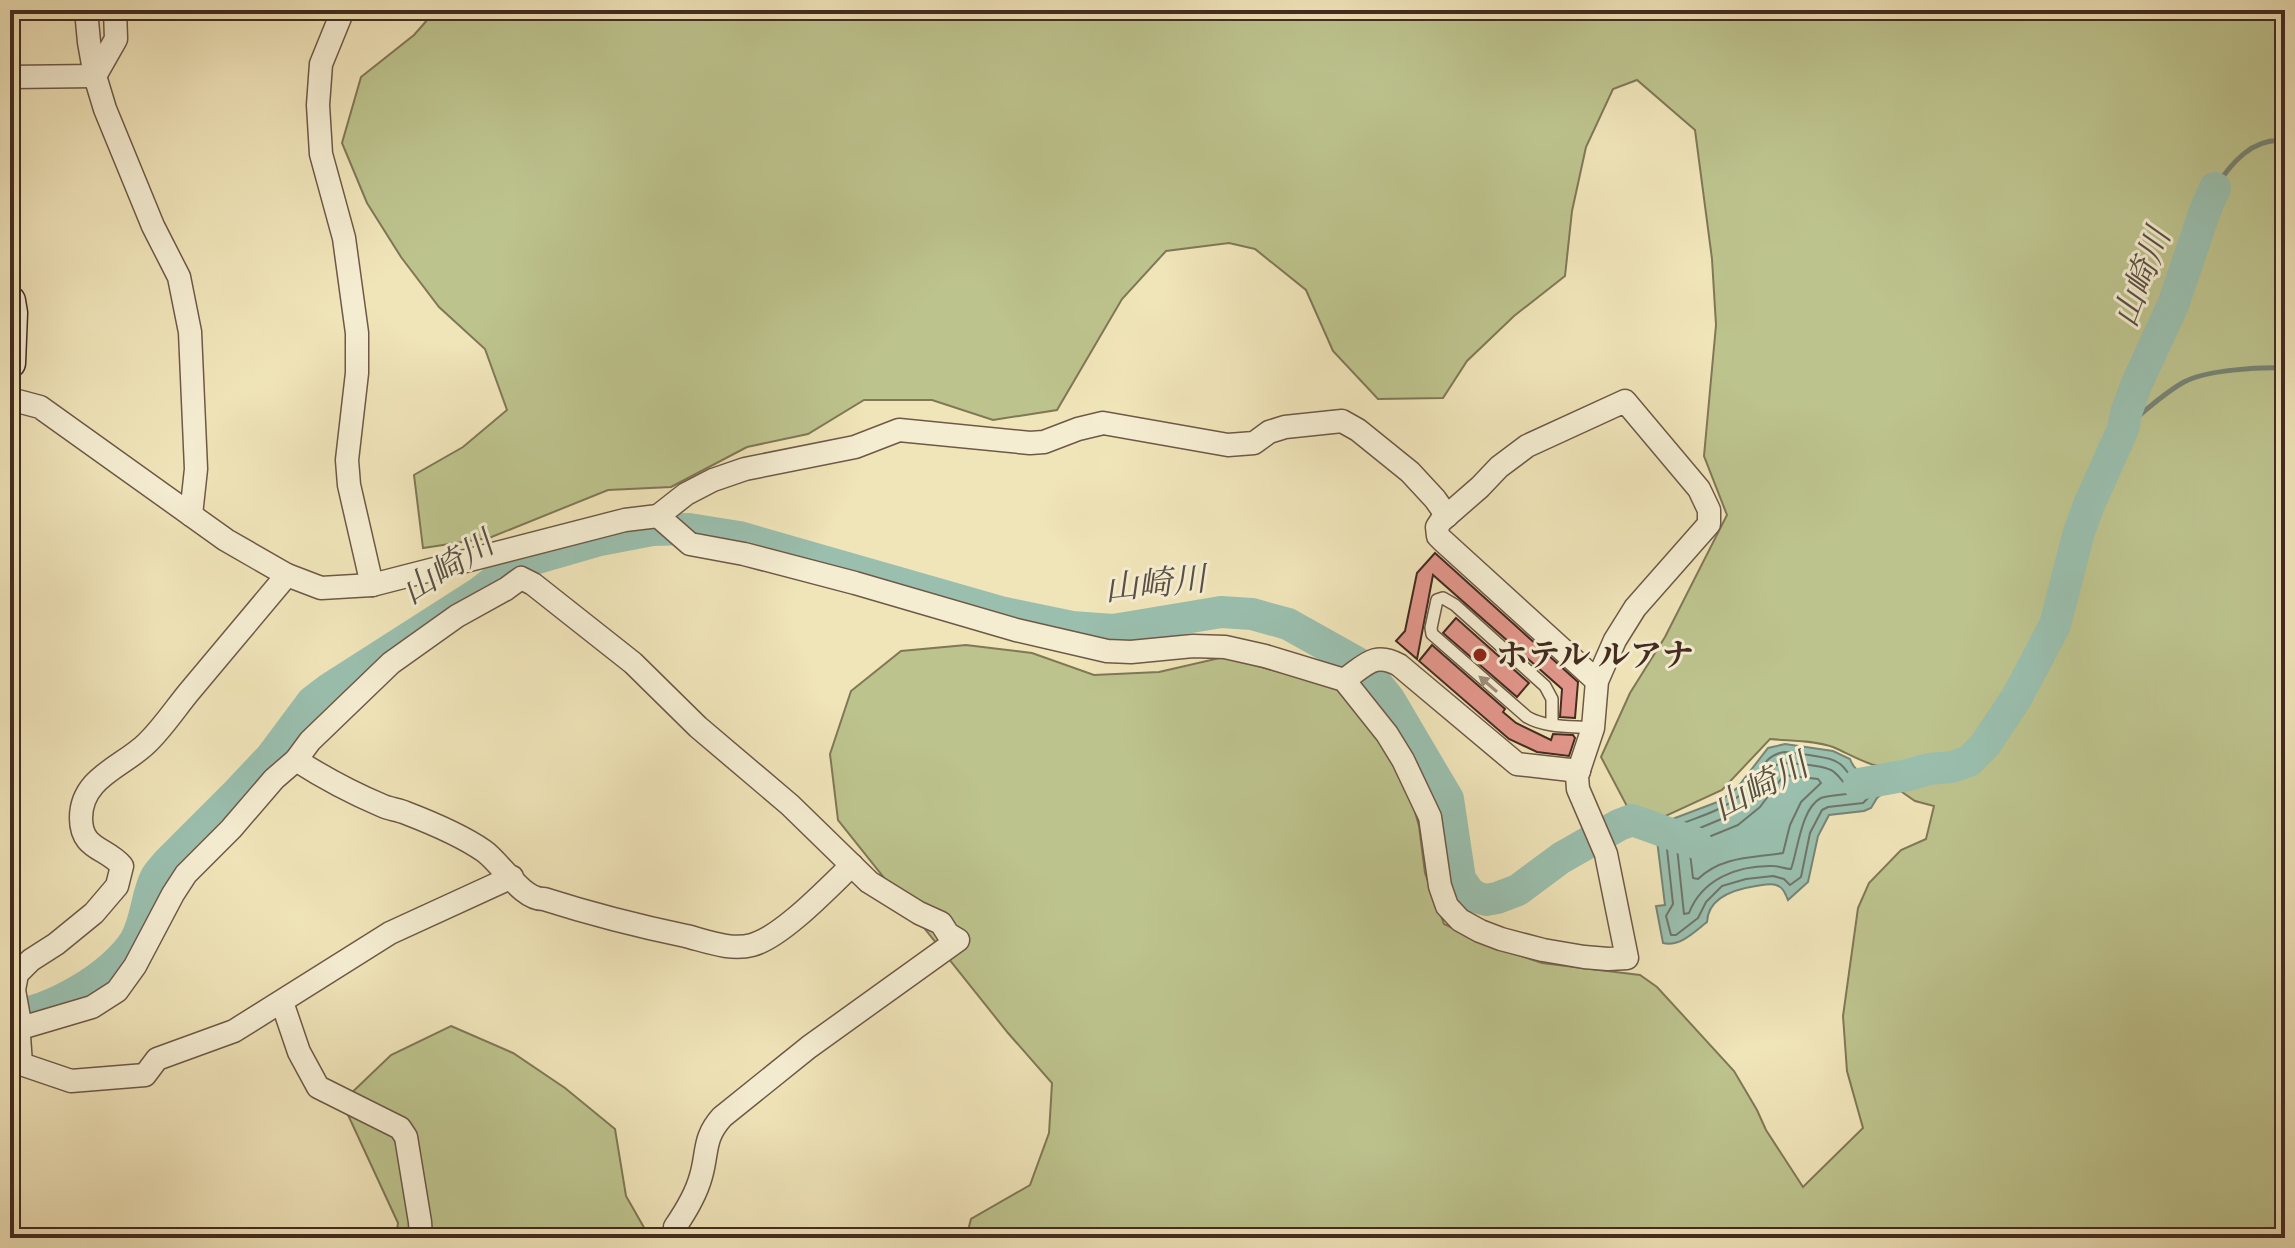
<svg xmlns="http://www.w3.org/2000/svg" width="2295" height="1248" font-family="'EB Garamond','Noto Serif JP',serif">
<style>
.green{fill:#bdc38d;stroke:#807757;stroke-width:2}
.water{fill:#9abfae;stroke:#778476;stroke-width:2}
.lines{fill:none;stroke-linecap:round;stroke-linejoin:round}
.shore{stroke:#6e7568;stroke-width:2}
.stream{stroke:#778476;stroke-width:5}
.river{stroke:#9abfae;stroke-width:32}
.building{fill:#e2968b;stroke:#432b21;stroke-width:2}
.service-casing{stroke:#6e5947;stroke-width:14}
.minor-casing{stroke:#6e5947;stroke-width:25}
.secondary-casing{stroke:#432b21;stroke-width:33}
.service{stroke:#f5edd2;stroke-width:11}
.minor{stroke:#f5edd2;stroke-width:22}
.secondary{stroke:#f5edd2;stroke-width:30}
.oneway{fill:#9c8c7a}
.poi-dot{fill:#8f2418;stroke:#f5edd2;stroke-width:3}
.labels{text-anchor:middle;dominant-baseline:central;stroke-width:6;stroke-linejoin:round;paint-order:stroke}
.poi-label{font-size:32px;font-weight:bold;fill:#432b21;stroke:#f5edd2;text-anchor:start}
.water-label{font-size:34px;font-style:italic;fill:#595044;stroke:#f5edd2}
</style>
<rect width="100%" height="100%" fill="#f0e4b9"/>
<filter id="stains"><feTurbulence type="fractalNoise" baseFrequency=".0025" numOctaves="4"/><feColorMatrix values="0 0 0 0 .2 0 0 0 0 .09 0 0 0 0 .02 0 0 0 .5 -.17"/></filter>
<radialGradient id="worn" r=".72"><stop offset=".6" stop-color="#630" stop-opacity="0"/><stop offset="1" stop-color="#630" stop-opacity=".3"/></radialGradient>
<g class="green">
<path d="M436,10H2285V1238H966L971,1219L1030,1185L1049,1133L1052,1083L1008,1033L838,820L830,754L851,691L901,651L966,645L1032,653L1094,675L1159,672L1224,657L1335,687L1384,746L1413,805L1419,826L1425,873L1444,924L1492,946L1542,963L1640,975L1657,987L1734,1071L1757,1110L1766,1130L1803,1187L1863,1128L1847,1071L1843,1016L1858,908L1869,883L1901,850L1926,839L1934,806L1915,801L1902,792L1903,769C1893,761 1885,768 1874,765C1860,761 1847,753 1833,747C1813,740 1790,741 1770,739L1722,790L1657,820L1630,812L1601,757L1630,693L1665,637L1727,515L1704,456L1716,325L1712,259L1695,130L1637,80L1613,89L1586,147L1572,211L1565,276L1514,316L1467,361L1443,398L1378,399L1333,351L1306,290L1255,249L1229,243L1166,251L1122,299L1057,410L993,420L932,400H864L808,434L747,447L671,487L608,490L489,538L423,548L414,475L463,447L507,410L485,349L439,307L401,257L367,203L342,143L361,77L414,35Z"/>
<path d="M451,1026L513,1053L565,1088L615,1129L626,1196L650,1238H396L398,1223L342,1102L391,1055Z"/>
</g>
<path class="water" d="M1785,744L1833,751L1850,759C1862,789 1881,760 1903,770L1901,779L1877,798L1871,808L1864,811L1829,815L1818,836L1808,882L1788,900C1785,893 1783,887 1776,885C1770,883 1763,885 1756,886C1736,889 1708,897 1707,922C1694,932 1680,947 1663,943L1656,906L1665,905L1656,832L1659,824L1720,801L1737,788L1768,748Z"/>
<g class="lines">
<g class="shore">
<path d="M1785,752C1800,754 1816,755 1830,759C1854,766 1843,788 1879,779L1882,784L1863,803L1828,807L1822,810L1810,833L1801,877L1790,885L1784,879L1773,876L1746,879L1722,886L1706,902L1698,918L1676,935H1671L1666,916L1673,904L1665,831C1690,818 1719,814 1740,795C1756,781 1762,754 1785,752Z"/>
<path d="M1785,763C1799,764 1818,764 1831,770C1839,774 1842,783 1850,788V792L1847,794C1839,795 1829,795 1821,798C1801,808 1798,850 1791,869C1785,869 1779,866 1773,866C1738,865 1702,879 1689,913L1684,914L1676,838L1731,815L1751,799L1776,765Z"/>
<path d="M1784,775L1818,779L1821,783L1801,802L1790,825L1783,853C1753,858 1722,856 1698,879L1693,878L1689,845L1738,825L1760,807Z"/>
</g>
<g class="stream">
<path d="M2215,188C2231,163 2253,137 2285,141"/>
<path d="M2123,429C2142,414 2162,394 2184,382C2206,370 2259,367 2285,368"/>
</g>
<g class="river">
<path d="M1859,784L1908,775L1929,769L1952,767L1969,761L1985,745L2017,697L2055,625L2079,532L2088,507L2123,429L2126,413L2137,383L2173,305L2206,208L2215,188"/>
<path d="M10,1015C49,1014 114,975 135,941C147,920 146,896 156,877C159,872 164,867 168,862L237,793L271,757L312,702L329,689L479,593L517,564L600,540L652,530L689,529L739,537L1000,612L1072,627L1113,630L1221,612L1252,614L1288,624L1356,662L1369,674L1389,699L1448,799L1460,879L1469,892L1476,897L1486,900L1497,898L1518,890L1561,858L1619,825L1632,820L1696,843"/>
</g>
</g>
<g class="building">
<path d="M1435,553L1578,682L1575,718L1560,717L1562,689L1433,575L1417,659L1396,641L1405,631L1417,573Z"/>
<path d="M1456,618L1529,683L1517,697L1443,633Z"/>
<path d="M1432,645L1505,709L1503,712L1516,723L1551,740L1553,734L1573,735L1575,738L1569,756L1537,752L1509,739L1419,661Z"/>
</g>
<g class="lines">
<defs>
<path id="service" d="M1552,725V699L1545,686L1455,605L1443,598L1437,600L1431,628L1432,634L1527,717C1546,728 1571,726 1593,728"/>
<g id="minor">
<path d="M86,10L89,42L95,76L105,109L153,226L179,277L190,332L196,469L191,515"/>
<path d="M343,10L321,64L318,105L321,154L344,238L357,333V373L347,460L349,485L372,585"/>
<path d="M95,76L116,39L115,10"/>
<path d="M10,77L95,76"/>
<path d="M10,399L40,407L226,540L287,575L321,588L372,585L625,520L658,516L690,544L744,554L855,583L1016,630L1107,651L1131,652L1193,646L1225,647L1265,656L1344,680L1387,734L1403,760L1430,817L1440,886L1447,906L1460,920L1480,931L1501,939L1543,950L1584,957L1608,959L1627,958L1606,854L1578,789L1577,776L1593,728L1597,681L1615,640L1635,608L1709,524V510L1699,489L1625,401L1527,446L1499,467L1480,487L1441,521L1437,527L1438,536L1442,540L1597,681"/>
<path d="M658,516L686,494L713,480L745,469L855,447L899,430L1030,443L1044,442L1078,429L1103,423L1228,445L1254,443L1269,432L1285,427L1342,421L1358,430L1410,472L1435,499L1447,516"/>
<path d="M287,575C254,614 222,653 189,692C175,709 162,729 146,744C122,767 81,778 81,818C81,850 106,847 122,866L117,886L94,913L56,944L31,960L17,974L14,990L20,1023L19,1036L21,1064L71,1081L145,1075L157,1059L234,1031L390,933L512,877"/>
<path d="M1344,680C1365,666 1374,651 1399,665L1517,764L1579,771"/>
<path d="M296,760C324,778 352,793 383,806C390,809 399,810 406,813C432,823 461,835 484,851C501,863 522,900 544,899C591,914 638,926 686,936C706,941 731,951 752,945C782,937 829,887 852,865"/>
<path d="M282,1002L299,1052L318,1087L400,1128L406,1137L420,1222L421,1238"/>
<path d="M21,1028L92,1007L117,991L135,966L173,894L186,874L231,829L274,779L296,760L310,741L391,663L457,616L506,589L521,578L533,584L633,663L698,727L790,805L869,882L919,913L941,923L948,934L958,940L809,1047L722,1117C703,1138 708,1152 701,1176C696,1195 686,1211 675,1227L679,1238"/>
</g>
<path id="secondary" d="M10,301L12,313L10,363"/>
</defs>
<use href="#service" class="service-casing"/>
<use href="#minor" class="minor-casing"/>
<use href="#secondary" class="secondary-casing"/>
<use href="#service" class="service"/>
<use href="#minor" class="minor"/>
<use href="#secondary" class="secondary"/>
</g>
<defs><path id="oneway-solid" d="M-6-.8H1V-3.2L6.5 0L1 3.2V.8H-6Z" transform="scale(2)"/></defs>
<use class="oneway" href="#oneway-solid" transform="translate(1488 684) rotate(-139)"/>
<circle class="poi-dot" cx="1480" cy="655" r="8"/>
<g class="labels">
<g class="poi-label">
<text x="1496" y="655">ホテル ルアナ</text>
</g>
<g class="water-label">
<text transform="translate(2141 277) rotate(-69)">山崎川</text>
<text transform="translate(447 567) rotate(-33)">山崎川</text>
<text transform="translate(1155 583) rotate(-6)">山崎川</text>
<text transform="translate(1760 786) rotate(-28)">山崎川</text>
</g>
</g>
<rect width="2295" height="1248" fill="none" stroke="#f0e4b9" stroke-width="40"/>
<rect x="12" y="12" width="2271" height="1224" fill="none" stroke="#432b21" stroke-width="4"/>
<rect x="20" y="20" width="2255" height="1208" fill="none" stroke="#432b21" stroke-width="2"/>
<rect width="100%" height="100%" filter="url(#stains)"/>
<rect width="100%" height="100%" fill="url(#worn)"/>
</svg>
